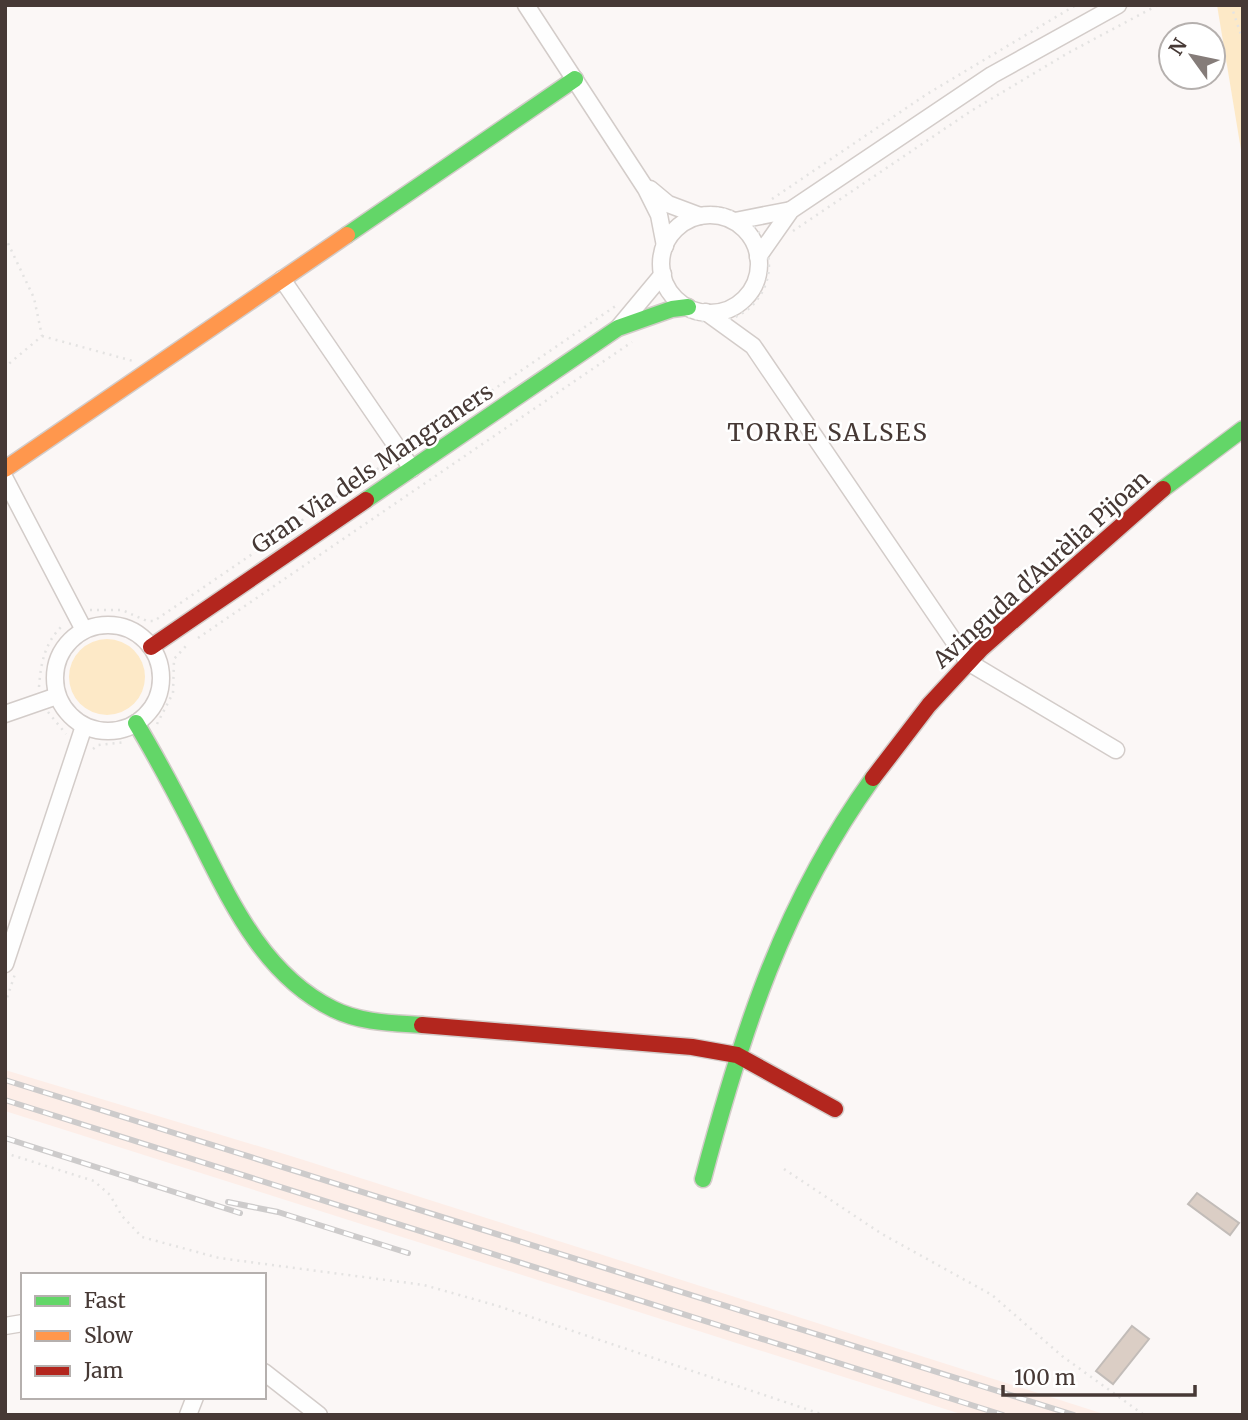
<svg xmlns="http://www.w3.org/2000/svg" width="1248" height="1420" font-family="Merriweather,serif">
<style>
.built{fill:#fdeee8}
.green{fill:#fde9c7}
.building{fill:#dbcec5;stroke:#c2bcb8;stroke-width:2}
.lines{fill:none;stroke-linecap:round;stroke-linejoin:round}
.street-casing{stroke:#d3ccc9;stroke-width:19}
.fast-casing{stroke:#d3ccc9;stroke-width:19}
.slow-casing{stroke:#d3ccc9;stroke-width:19}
.jam-casing{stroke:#d3ccc9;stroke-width:19}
.path{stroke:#e4e3e2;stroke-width:2.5;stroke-dasharray:2 5;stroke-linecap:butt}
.street{stroke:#fefefe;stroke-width:16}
.fast{stroke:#63d668;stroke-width:16}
.slow{stroke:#ff974d;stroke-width:16}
.jam{stroke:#b3261e;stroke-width:16}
.rail-casing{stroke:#cdcbcb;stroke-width:6}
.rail{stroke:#fff;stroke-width:3.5;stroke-dasharray:10;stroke-linecap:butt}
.labels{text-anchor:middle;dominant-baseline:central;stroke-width:5;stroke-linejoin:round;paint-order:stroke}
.street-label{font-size:23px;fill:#463935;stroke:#fff}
.neighbourhood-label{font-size:24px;letter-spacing:2px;fill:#463935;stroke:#fff}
</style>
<rect width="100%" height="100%" fill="#fbf7f6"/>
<path class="built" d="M5,1070L291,1156L1107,1415H964L847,1378L5,1111Z"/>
<g class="green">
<path d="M1217,5H1243V162Z"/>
<circle cx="107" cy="677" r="38"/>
</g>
<g class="building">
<path d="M1197,1193L1239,1223L1230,1235L1188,1204Z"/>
<path d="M1132,1326L1149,1339L1113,1384L1096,1371Z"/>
</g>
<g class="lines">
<defs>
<g id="street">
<path d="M526,5L646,189L659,215L665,246"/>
<path d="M650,189L668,204L700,216"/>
<circle cx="710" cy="264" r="49"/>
<path d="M735,221L791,210"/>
<path d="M758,257L791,210L992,75L1118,5"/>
<path d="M282,279L412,469"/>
<path d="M706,312L753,346L968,662L1116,750"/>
<path d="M618,328L663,274"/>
<path d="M5,479L84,630"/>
<circle cx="108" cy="678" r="53"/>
<path d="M5,714L57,696"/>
<path d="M5,964L84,726"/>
<path d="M5,1326L23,1323"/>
<path d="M264,1372L319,1415"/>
<path d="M188,1415L195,1397"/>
</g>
<g id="fast">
<path d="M347,235L575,79"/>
<path d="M1163,489L1243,429"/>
<path d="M366,500L618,328L672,309L688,307"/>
<path d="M136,723C157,758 176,794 195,831C229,898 262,974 333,1009C361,1023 392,1023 422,1025"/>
<path d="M703,1179C742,1032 783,903 873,778"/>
</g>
<path id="slow" d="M5,469L347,235"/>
<g id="jam">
<path d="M151,647L366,500"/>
<path d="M873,778L929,705L981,649L1163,489"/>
<path d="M422,1025L692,1047L737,1055L835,1109"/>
</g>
</defs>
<use href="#street" class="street-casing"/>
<use href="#fast" class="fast-casing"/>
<use href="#slow" class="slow-casing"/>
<use href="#jam" class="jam-casing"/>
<g class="path">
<path d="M1231,5L1243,41"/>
<path d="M772,199L927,94L1076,5"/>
<circle cx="712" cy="265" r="57"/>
<path d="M793,231L971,111L1068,53L1158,5"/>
<path d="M5,237L34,298L42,336L5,367"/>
<path d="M42,336L133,361"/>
<path d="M411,446L617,305"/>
<path d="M90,610H122L147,621H154L389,461"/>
<path d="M198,638L632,342"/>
<path d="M39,687C41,661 45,642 64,624"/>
<path d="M48,712L66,734"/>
<path d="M157,724L173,693L174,659L186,646"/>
<path d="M93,749L98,745L126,742"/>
<path d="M5,1004L15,974"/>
<path d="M5,1153L94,1181L110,1195L122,1216L142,1237L219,1258L424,1285L498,1306L824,1415"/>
<path d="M784,1169L882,1234L992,1295L1062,1356L1144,1415"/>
</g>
<use href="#street" class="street"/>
<use href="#fast" class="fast"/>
<use href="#slow" class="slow"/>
<use href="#jam" class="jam"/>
<defs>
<g id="rail">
<path d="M5,1080L1074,1415"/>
<path d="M5,1100L1003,1415"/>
<path d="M5,1138L240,1213"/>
<path d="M228,1202L278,1212L408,1253"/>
</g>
</defs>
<use href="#rail" class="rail-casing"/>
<use href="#rail" class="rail"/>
</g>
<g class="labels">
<g class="street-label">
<text transform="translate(372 468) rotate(-34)">Gran Via dels Mangraners</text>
<text transform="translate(1041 569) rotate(-42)">Avinguda d'Aurèlia Pijoan</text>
</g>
<g class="neighbourhood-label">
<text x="828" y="432">TORRE SALSES</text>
</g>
</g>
<rect width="1248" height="1420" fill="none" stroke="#463935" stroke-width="14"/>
<rect x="21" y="1273" width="245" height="126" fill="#ffffff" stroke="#b5b0ae" stroke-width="2"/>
<rect x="35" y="1296" width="35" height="10" fill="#63d668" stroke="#b5b0ae" stroke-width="2"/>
<text x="84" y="1308" font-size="21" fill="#463935">Fast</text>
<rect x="35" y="1331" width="35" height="10" fill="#ff974d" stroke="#b5b0ae" stroke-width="2"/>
<text x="84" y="1343" font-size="21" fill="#463935">Slow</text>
<rect x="35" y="1366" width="35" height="10" fill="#b3261e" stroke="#b5b0ae" stroke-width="2"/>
<text x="84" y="1378" font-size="21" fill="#463935">Jam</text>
<g transform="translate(1192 56) rotate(303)"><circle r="33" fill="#ffffff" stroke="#b5b0ae" stroke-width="2"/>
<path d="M0-5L12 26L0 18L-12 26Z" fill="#857c79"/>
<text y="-10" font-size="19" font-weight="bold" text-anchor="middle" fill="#463935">N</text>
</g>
<path d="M1003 1385v10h192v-10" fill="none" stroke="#463935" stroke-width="3.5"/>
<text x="1014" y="1385" font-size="21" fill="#463935" stroke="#ffffff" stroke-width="5" paint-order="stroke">100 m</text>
</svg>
